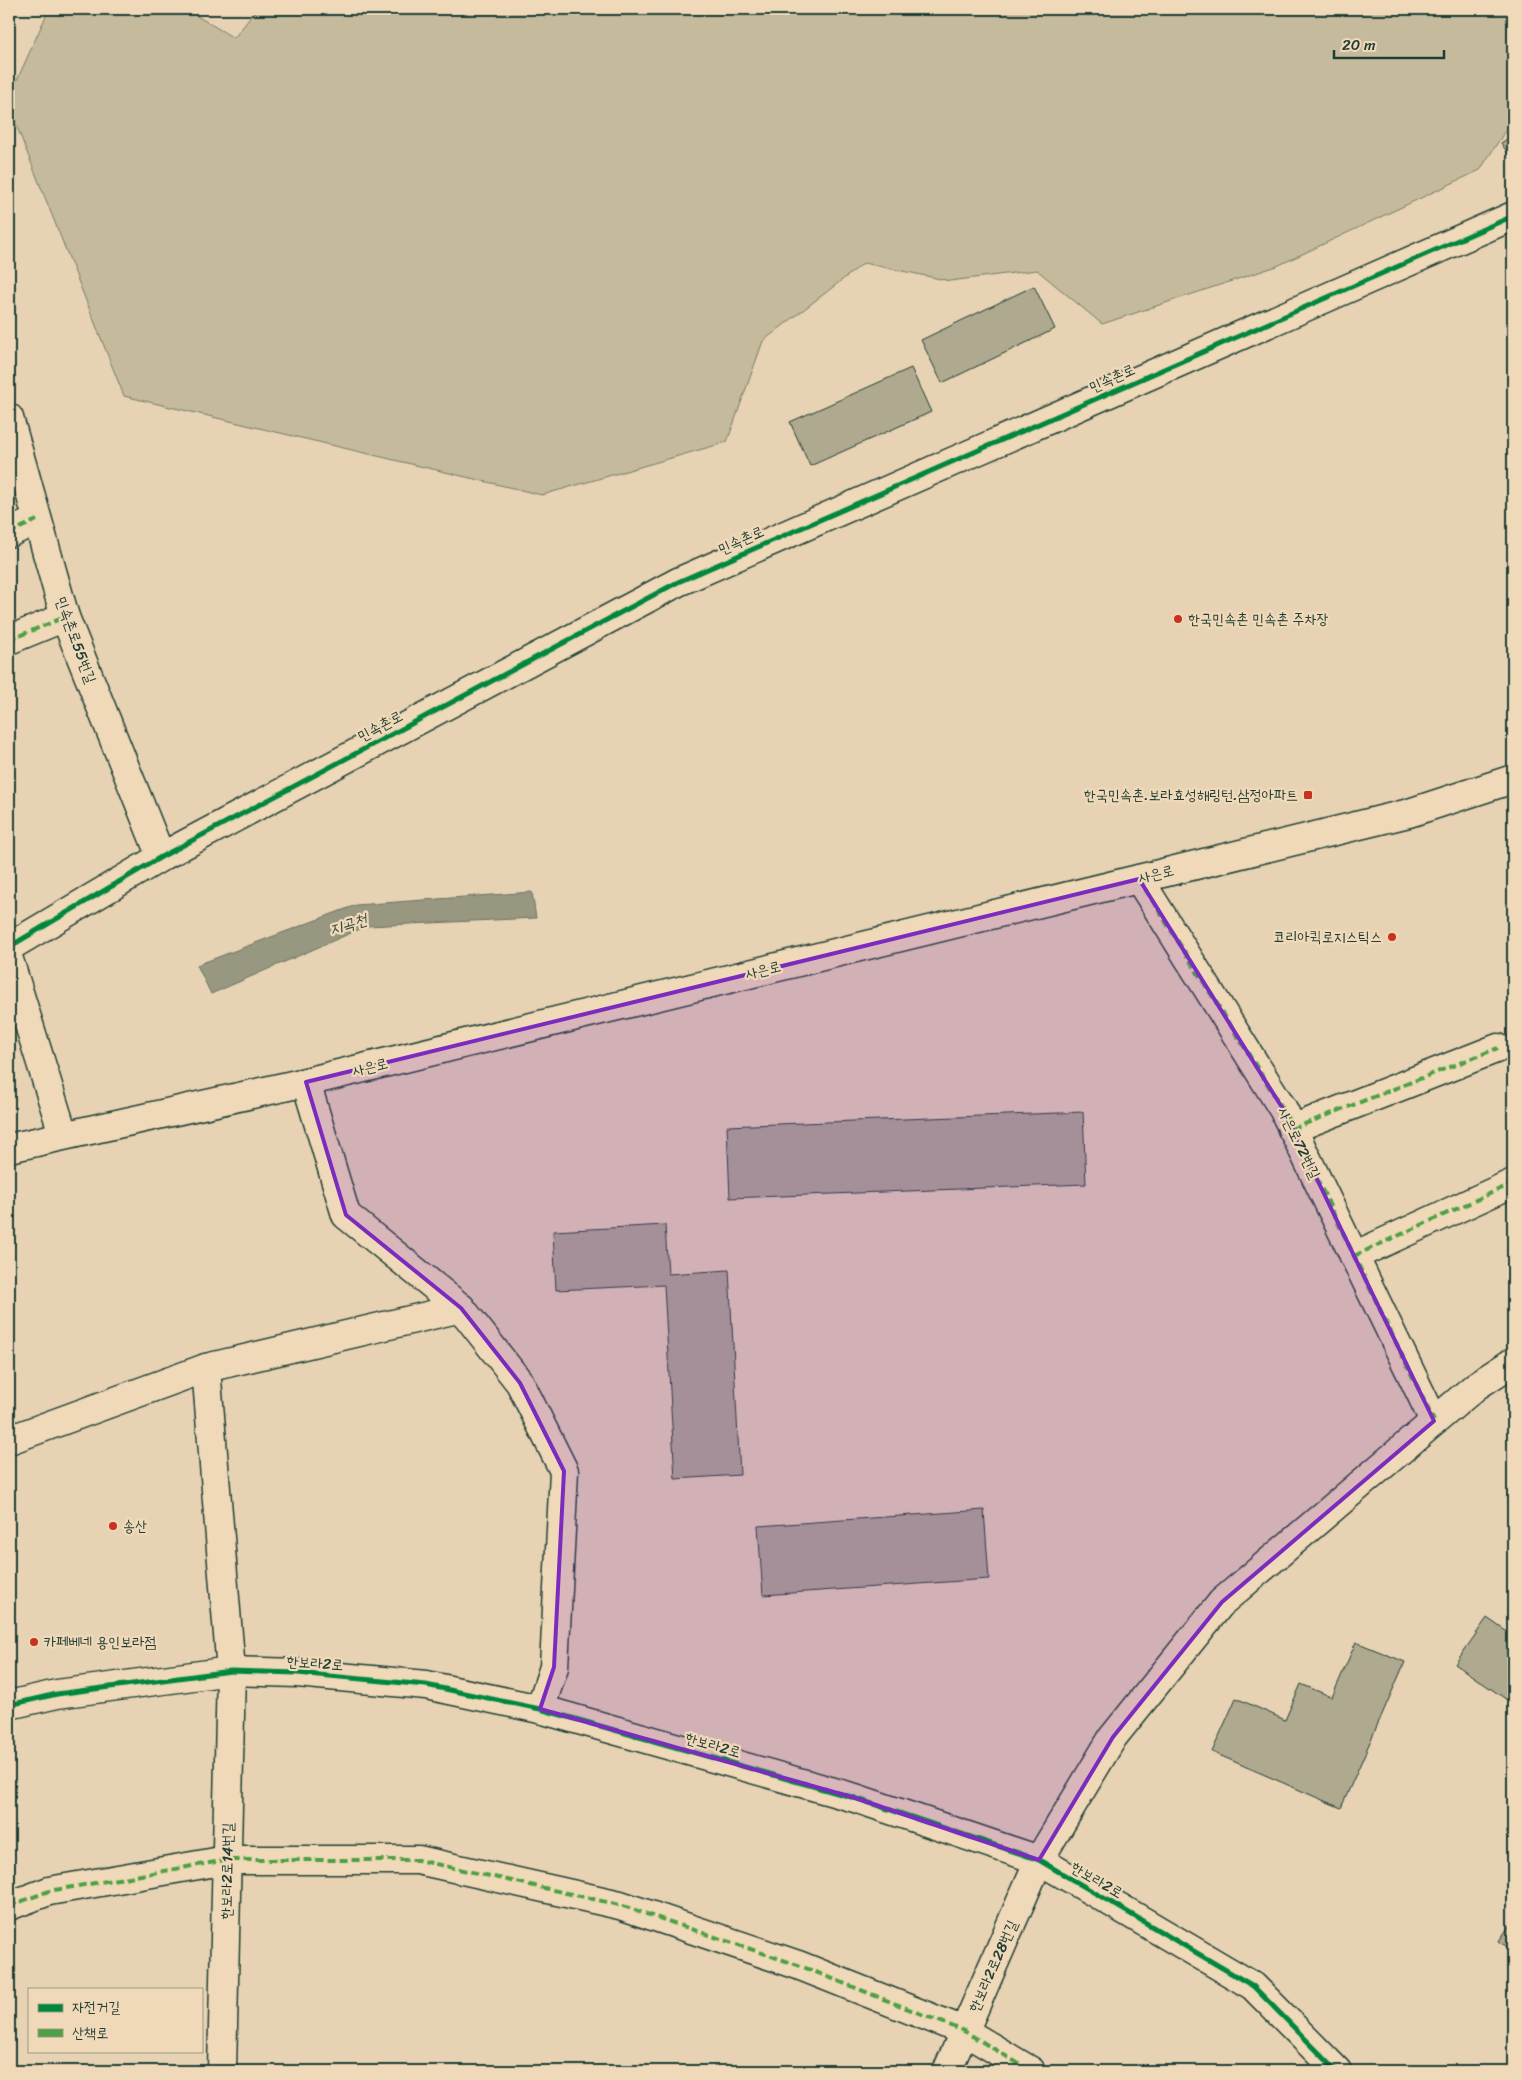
<svg xmlns="http://www.w3.org/2000/svg" width="1522" height="2080" font-family="Sriracha,'Poor Story',sans-serif">
<style>
.green{fill:#c6ba9d;stroke:#727c68}
.water{fill:#989780;stroke:#687362}
.building{fill:#afa990;stroke:#1f3d34}
.lines{fill:none;stroke-linecap:round;stroke-linejoin:round}
.minor-casing{stroke:#1f3d34;stroke-width:31}
.major-casing{stroke:#1f3d34;stroke-width:31}
.minor{stroke:#efd9b8;stroke-width:28}
.major{stroke:#efd9b8;stroke-width:28}
.quiet{stroke:#4da043;stroke-width:4;stroke-dasharray:8 4;stroke-linecap:butt}
.cycleway-casing{stroke:#efd9b8;stroke-width:8}
.cycleway{stroke:#00873e;stroke-width:5}
.marked{fill:#7b2cbf;fill-opacity:0.2;stroke:#7b2cbf;stroke-width:4;stroke-linejoin:round}
.poi-dot{fill:#c8321e;stroke:#efd9b8;stroke-width:2}
.labels{text-anchor:middle;dominant-baseline:central;stroke-width:4.5;stroke-linejoin:round;paint-order:stroke}
.street-label{font-size:15px;fill:#1f3d34;stroke:#efd9b8}
.poi-label{font-size:15px;fill:#1f3d34;stroke:#efd9b8;text-anchor:start}
.water-label{font-size:16px;font-style:italic;fill:#314a3f;stroke:#efd9b8}
</style>
<rect width="100%" height="100%" fill="#e7d3b3"/>
<filter id="ink" filterUnits="userSpaceOnUse"><feTurbulence type="fractalNoise" baseFrequency=".02" numOctaves="2"/><feDisplacementMap in="SourceGraphic" scale="10" xChannelSelector="R" yChannelSelector="G"/><feConvolveMatrix kernelMatrix="1 2 1 2 8 2 1 2 1" color-interpolation-filters="sRGB"/></filter>
<g filter="url(#ink)">
<path class="green" d="M49,9H185L234,38L257,9H1513V119L1480,170L1277,266L1102,324L1037,270L950,281L864,263L763,341L727,442L542,495L124,396L9,107V98Z"/>
<path class="water" d="M532,892L536,918L367,926L211,994L197,965L356,905Z"/>
<g class="building">
<path d="M1513,135V161L1501,143Z"/>
<path d="M1034,286L1055,329L942,383L921,340Z"/>
<path d="M911,368L931,412L810,466L790,422Z"/>
<path d="M1083,1112L1086,1184L730,1198L727,1126Z"/>
<path d="M665,1225L668,1274L729,1270L740,1475L675,1479L664,1285L556,1290L553,1231Z"/>
<path d="M984,1510L989,1579L763,1595L758,1526Z"/>
<path d="M1487,1618L1513,1636V1704L1455,1664Z"/>
<path d="M1356,1642L1405,1662L1341,1808L1212,1752L1236,1698L1285,1720L1301,1684L1332,1697Z"/>
<path d="M1513,1920V1951L1499,1941Z"/>
</g>
<g class="lines">
<defs>
<g id="minor">
<path d="M9,418L65,617L161,857"/>
<path d="M9,533L37,520"/>
<path d="M9,640L65,617"/>
<path d="M1139,879L1283,1109L1434,1421"/>
<path d="M9,947L161,857L678,582L1513,216"/>
<path d="M9,960L63,1134"/>
<path d="M306,1082L346,1215L461,1308L520,1383L564,1471L554,1667L540,1709"/>
<path d="M1292,1129L1498,1048"/>
<path d="M1354,1256L1513,1183"/>
<path d="M206,1368L231,1671L222,2071"/>
<path d="M9,1440L206,1368L461,1308"/>
<path d="M9,1705L57,1694L231,1671L297,1673L426,1685L540,1709L855,1798L1039,1860L1253,1986L1337,2071"/>
<path d="M9,1906L49,1891L227,1860H418L620,1905L798,1965L964,2031L1031,2071"/>
<path d="M947,2071L1039,1860L1113,1737L1222,1602L1476,1386L1513,1362"/>
</g>
<path id="major" d="M9,1148L306,1082L1409,813L1513,779"/>
</defs>
<use href="#minor" class="minor-casing"/>
<use href="#major" class="major-casing"/>
<use href="#minor" class="minor"/>
<use href="#major" class="major"/>
<g class="quiet">
<path d="M9,533L37,520"/>
<path d="M9,640L65,617"/>
<path d="M1139,879L1283,1109L1434,1421"/>
<path d="M1292,1129L1498,1048"/>
<path d="M1354,1256L1513,1183"/>
<path d="M9,1906L49,1891L227,1860H418L620,1905L798,1965L964,2031L1031,2071"/>
</g>
<defs>
<g id="cycleway">
<path d="M9,947L161,857L678,582L1513,216"/>
<path d="M9,1705L57,1694L231,1671L297,1673L426,1685L540,1709L855,1798L1039,1860L1253,1986L1337,2071"/>
</g>
</defs>
<use href="#cycleway" class="cycleway-casing"/>
<use href="#cycleway" class="cycleway"/>
</g>
</g>
<path class="marked" d="M1139,879L1283,1109L1434,1421L1222,1602L1113,1737L1039,1860L855,1798L540,1709L554,1667L564,1471L520,1383L461,1308L346,1215L306,1082Z"/>
<g class="poi-dot">
<circle cx="1178" cy="619" r="5"/>
<rect x="1303" y="790" width="10" height="10" rx="2.5"/>
<circle cx="1392" cy="937" r="5"/>
<circle cx="113" cy="1526" r="5"/>
<circle cx="34" cy="1642" r="5"/>
</g>
<g class="labels">
<g class="street-label">
<text transform="translate(1112 378) rotate(-24)">민속촌로</text>
<text transform="translate(741 540) rotate(-24)">민속촌로</text>
<text transform="translate(76 640) rotate(70)">민속촌로55번길</text>
<text transform="translate(380 726) rotate(-28)">민속촌로</text>
<text transform="translate(1156 874) rotate(-14)">사은로</text>
<text transform="translate(763 970) rotate(-14)">사은로</text>
<text transform="translate(370 1067) rotate(-14)">사은로</text>
<text transform="translate(1299 1143) rotate(64)">사은로72번길</text>
<text transform="translate(315 1663) rotate(4)">한보라2로</text>
<text transform="translate(713 1745) rotate(16)">한보라2로</text>
<text transform="translate(227 1871) rotate(-89)">한보라2로14번길</text>
<text transform="translate(1097 1880) rotate(30)">한보라2로</text>
<text transform="translate(993 1966) rotate(-66)">한보라2로28번길</text>
</g>
<g class="poi-label">
<text x="1188" y="619">한국민속촌 민속촌 주차장</text>
<text x="1298" y="795" text-anchor="end">한국민속촌.보라효성해링턴.삼정아파트</text>
<text x="1382" y="937" text-anchor="end">코리아퀵로지스틱스</text>
<text x="123" y="1526">송산</text>
<text x="44" y="1642">카페베네 용인보라점</text>
</g>
<g class="water-label">
<text transform="translate(348 924) rotate(-17)">지곡천</text>
</g>
</g>
<rect width="1522" height="2080" fill="none" stroke="#efd9b8" stroke-width="30"/>
<rect x="15" y="15" width="1492" height="2050" fill="none" stroke="#1f3d34" stroke-width="2" filter="url(#ink)"/>
<rect x="28" y="1988" width="175" height="65" fill="#efd9b8" stroke="#9c9b83"/>
<rect x="38" y="2004" width="25" height="8" fill="#00873e" stroke="#9c9b83"/>
<text x="72" y="2012" font-size="15" fill="#1f3d34">자전거길</text>
<rect x="38" y="2029" width="25" height="8" fill="#4da043" stroke="#9c9b83"/>
<text x="72" y="2038" font-size="15" fill="#1f3d34">산책로</text>
<path d="M1334 50v8h110v-8" fill="none" stroke="#1f3d34" stroke-width="2.5"/>
<text x="1342" y="50" font-size="15" fill="#1f3d34" stroke="#efd9b8" stroke-width="4" paint-order="stroke">20 m</text>
</svg>
